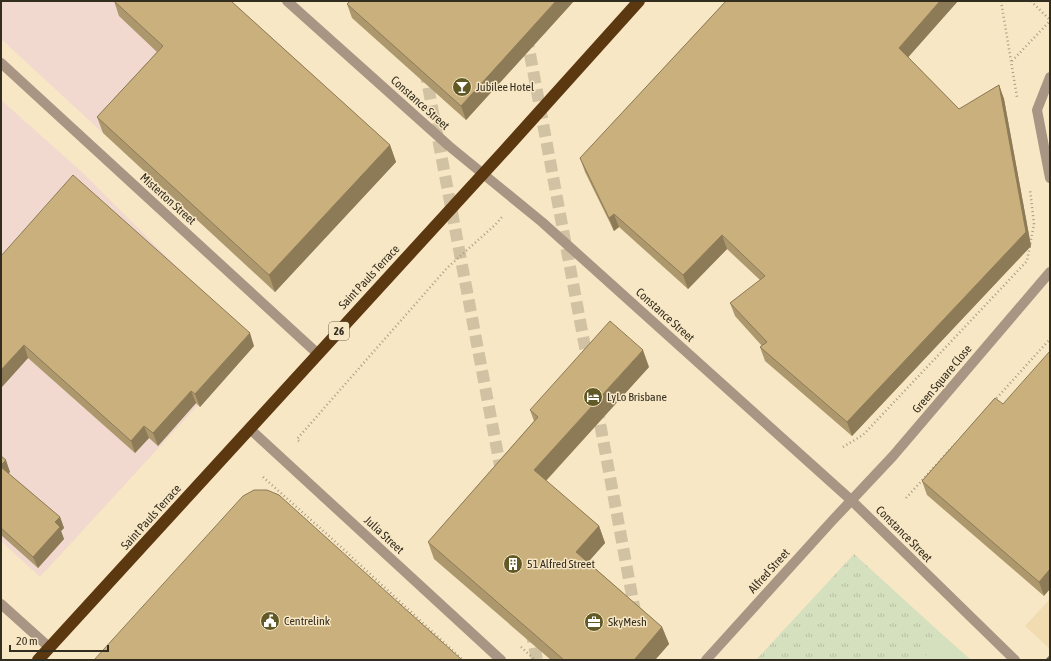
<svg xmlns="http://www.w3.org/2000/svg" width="1051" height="661" font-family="'Asap Condensed',sans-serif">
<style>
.commercial{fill:#f1d9cf}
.built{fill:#f1dcb2}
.grass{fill:#d5e0be}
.park{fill:url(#park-tufts)}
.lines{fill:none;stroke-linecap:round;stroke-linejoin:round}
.highway-tunnel{stroke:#d1c2a3;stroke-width:12;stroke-dasharray:12 6;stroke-linecap:butt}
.path{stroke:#a89c81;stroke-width:2.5;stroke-dasharray:1 3;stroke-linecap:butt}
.minor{stroke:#a89584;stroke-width:10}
.highway{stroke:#5c3811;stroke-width:12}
.rail{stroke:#716853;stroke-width:3;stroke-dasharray:5 5;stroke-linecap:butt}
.wall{fill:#ad976c}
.shaded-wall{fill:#8d7b58}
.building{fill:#c9b07d;stroke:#8d7b58}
.labels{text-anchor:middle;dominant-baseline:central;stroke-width:3;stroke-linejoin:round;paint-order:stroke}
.shield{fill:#f8e7c4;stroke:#6e6550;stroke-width:1}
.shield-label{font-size:11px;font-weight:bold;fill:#332d1f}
.poi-label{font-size:12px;fill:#332d1f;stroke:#f8e7c4;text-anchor:start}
.street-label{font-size:12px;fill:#332d1f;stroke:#f8e7c4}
</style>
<defs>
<pattern id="park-tufts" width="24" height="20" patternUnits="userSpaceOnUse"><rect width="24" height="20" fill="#d5e0be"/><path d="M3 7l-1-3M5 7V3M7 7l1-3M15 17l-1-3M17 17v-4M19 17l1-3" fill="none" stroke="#b7c0a3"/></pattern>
</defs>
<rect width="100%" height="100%" fill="#f8e7c4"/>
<g class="commercial">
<path d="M1,1H219L396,162L275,292L1,39Z"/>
<path d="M1,100L83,173L254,344L40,577L1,541Z"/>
</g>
<path class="built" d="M1050,599V649L1025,626Z"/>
<path class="grass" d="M944,636L971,660H922Z"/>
<path class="park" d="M854,554L944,636L922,660H756Z"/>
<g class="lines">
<g class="highway-tunnel">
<path d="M520,1L588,363"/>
<path d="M425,70L502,476"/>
<path d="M597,407L636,617"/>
<path d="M531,630L537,660"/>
</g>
<g class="path">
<path d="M1001,1L1017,97"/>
<path d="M1031,1L1050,20"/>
<path d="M1012,61L1050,21"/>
<path d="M994,401L1050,339"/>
<path d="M299,441L297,439L447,268L495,225L502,217"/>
<path d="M843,447L863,435L1027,261L1034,224L1030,189"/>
<path d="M263,477L329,536L463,660"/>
<path d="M906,498L957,442"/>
<path d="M521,647L535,660"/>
</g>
<g class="minor">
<path d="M287,1L449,146L542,222L851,500L1015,660"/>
<path d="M1,63L318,354"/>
<path d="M1050,77L1037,110L1050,178"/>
<path d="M250,429L501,660"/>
<path d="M1,604L50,648"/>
<path d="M706,660L831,522L893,456L1050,272"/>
</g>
<path class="highway" d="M38,660L503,152L639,1"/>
<path class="rail" d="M1047,660L1050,657"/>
</g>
<g class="wall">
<path d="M114,1H231L390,145L396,162L275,292L103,133L97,117L157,52L119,16Z"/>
<path d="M574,1L466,120L352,18L347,4Z"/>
<path d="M726,1H958L908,57L959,109L999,85L1004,99L1031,246L852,436L765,361L760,347L762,346L735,316L730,303L760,280L727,249L688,289L619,227L614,231L585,172L580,158Z"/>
<path d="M1,256L254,346L200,407L196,403L158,446L149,438L135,453L28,358L1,388Z"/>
<path d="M649,367L546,481L599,526L605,543L588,562L662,627L669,644L655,660H551L434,559L428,542L534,421L530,410Z"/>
<path d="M995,398L1044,596L927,495L922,481Z"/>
<path d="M1,456L10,472L8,473L60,517L64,528L61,531L64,539L38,568L1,535Z"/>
</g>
<g class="shaded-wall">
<path d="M556,1H574L466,120L461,106Z"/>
<path d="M940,1H958L904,62L899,48Z"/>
<path d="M999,85L1004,99L1031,246L852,436L847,422Z"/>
<path d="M390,145L396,162L275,292L269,275Z"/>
<path d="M614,214L619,227L614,231L609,218Z"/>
<path d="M722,235L727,249L688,289L683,275Z"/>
<path d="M250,333L254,346L200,407L195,394Z"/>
<path d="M24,345L28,358L1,388V370Z"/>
<path d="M643,350L649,367L540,487L534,470Z"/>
<path d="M191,391L196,403L158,446L153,433Z"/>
<path d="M144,426L149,438L135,453L131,441Z"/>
<path d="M6,460L10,472L4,478L1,468V465Z"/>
<path d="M60,517L64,528L61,531L64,539L38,568L33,557L55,522Z"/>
<path d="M599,526L605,543L582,569L576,552Z"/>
<path d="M1050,569V589L1044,596L1039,582Z"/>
<path d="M662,627L669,644L655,660H634Z"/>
</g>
<g class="building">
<path d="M114,1H231L390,145L269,275L97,117L163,46Z"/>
<path d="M350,1H556L461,106L347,4Z"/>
<path d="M726,1H940L899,48L959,109L999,85L1026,232L847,422L760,347L767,342L730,303L765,276L722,235L683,275L614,214L609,218L580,158Z"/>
<path d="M73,175L250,333L195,394L191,391L153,433L144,426L131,441L24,345L1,370V256Z"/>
<path d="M610,321L643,350L534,470L599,526L576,552L662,627L634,660H564L428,542L538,417L530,410Z"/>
<path d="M1050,351V569L1039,582L922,481L995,398L1003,404Z"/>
<path d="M1,456L6,460L1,465Z"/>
<path d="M1,467L60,517L55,522L60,527L33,557L1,528Z"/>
<path d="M254,490H267L279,495L462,660H94L243,496Z"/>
</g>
<defs>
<symbol id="bar-disc" viewBox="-11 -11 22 22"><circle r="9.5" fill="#625a26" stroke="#f8e7c4"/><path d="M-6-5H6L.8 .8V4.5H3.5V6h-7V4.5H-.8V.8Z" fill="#fff"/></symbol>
<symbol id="hotel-disc" viewBox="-11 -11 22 22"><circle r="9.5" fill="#625a26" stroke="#f8e7c4"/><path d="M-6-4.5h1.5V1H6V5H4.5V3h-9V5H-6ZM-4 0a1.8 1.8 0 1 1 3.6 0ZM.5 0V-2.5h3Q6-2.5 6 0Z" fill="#fff"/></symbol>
<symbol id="building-disc" viewBox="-11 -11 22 22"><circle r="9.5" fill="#625a26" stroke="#f8e7c4"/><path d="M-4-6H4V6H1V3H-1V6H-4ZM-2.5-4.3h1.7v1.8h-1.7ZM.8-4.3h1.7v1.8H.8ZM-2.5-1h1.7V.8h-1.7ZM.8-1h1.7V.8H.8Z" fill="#fff"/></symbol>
<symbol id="civic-disc" viewBox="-11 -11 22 22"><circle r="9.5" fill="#625a26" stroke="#f8e7c4"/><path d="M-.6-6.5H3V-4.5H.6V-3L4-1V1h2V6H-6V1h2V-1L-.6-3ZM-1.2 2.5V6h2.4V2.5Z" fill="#fff"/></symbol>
<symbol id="office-disc" viewBox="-11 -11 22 22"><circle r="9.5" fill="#625a26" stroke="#f8e7c4"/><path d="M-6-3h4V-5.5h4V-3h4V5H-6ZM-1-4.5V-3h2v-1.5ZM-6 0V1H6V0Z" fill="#fff"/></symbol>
</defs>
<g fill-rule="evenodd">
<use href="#bar-disc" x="451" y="76" width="22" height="22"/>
<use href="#hotel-disc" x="582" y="386" width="22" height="22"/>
<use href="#building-disc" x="502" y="553" width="22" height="22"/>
<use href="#civic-disc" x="259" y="610" width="22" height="22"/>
<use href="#office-disc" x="583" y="611" width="22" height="22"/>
</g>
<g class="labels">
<rect class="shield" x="329" y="322" width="20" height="18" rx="3"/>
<g class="shield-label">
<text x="339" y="331">26</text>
</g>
<g class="poi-label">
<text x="476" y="87">Jubilee Hotel</text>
<text x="607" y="397">LyLo Brisbane</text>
<text x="527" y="564">51 Alfred Street</text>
<text x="284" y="621">Centrelink</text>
<text x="608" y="622">SkyMesh</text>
</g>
<g class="street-label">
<text transform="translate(420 103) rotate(42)">Constance Street</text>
<text transform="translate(168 199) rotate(42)">Misterton Street</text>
<text transform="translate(369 277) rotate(-47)">Saint Pauls Terrace</text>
<text transform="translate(665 315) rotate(42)">Constance Street</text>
<text transform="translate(942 379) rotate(-50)">Green Square Close</text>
<text transform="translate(151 517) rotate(-48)">Saint Pauls Terrace</text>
<text transform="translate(904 534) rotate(45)">Constance Street</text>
<text transform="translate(384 535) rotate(43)">Julia Street</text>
<text transform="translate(769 571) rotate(-48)">Alfred Street</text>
</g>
</g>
<rect width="1051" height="661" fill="none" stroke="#332d1f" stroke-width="4"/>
<path d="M10 645v6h98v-6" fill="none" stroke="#332d1f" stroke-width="2"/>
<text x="16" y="645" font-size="12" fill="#332d1f" stroke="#f8e7c4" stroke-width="3" paint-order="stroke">20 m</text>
</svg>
